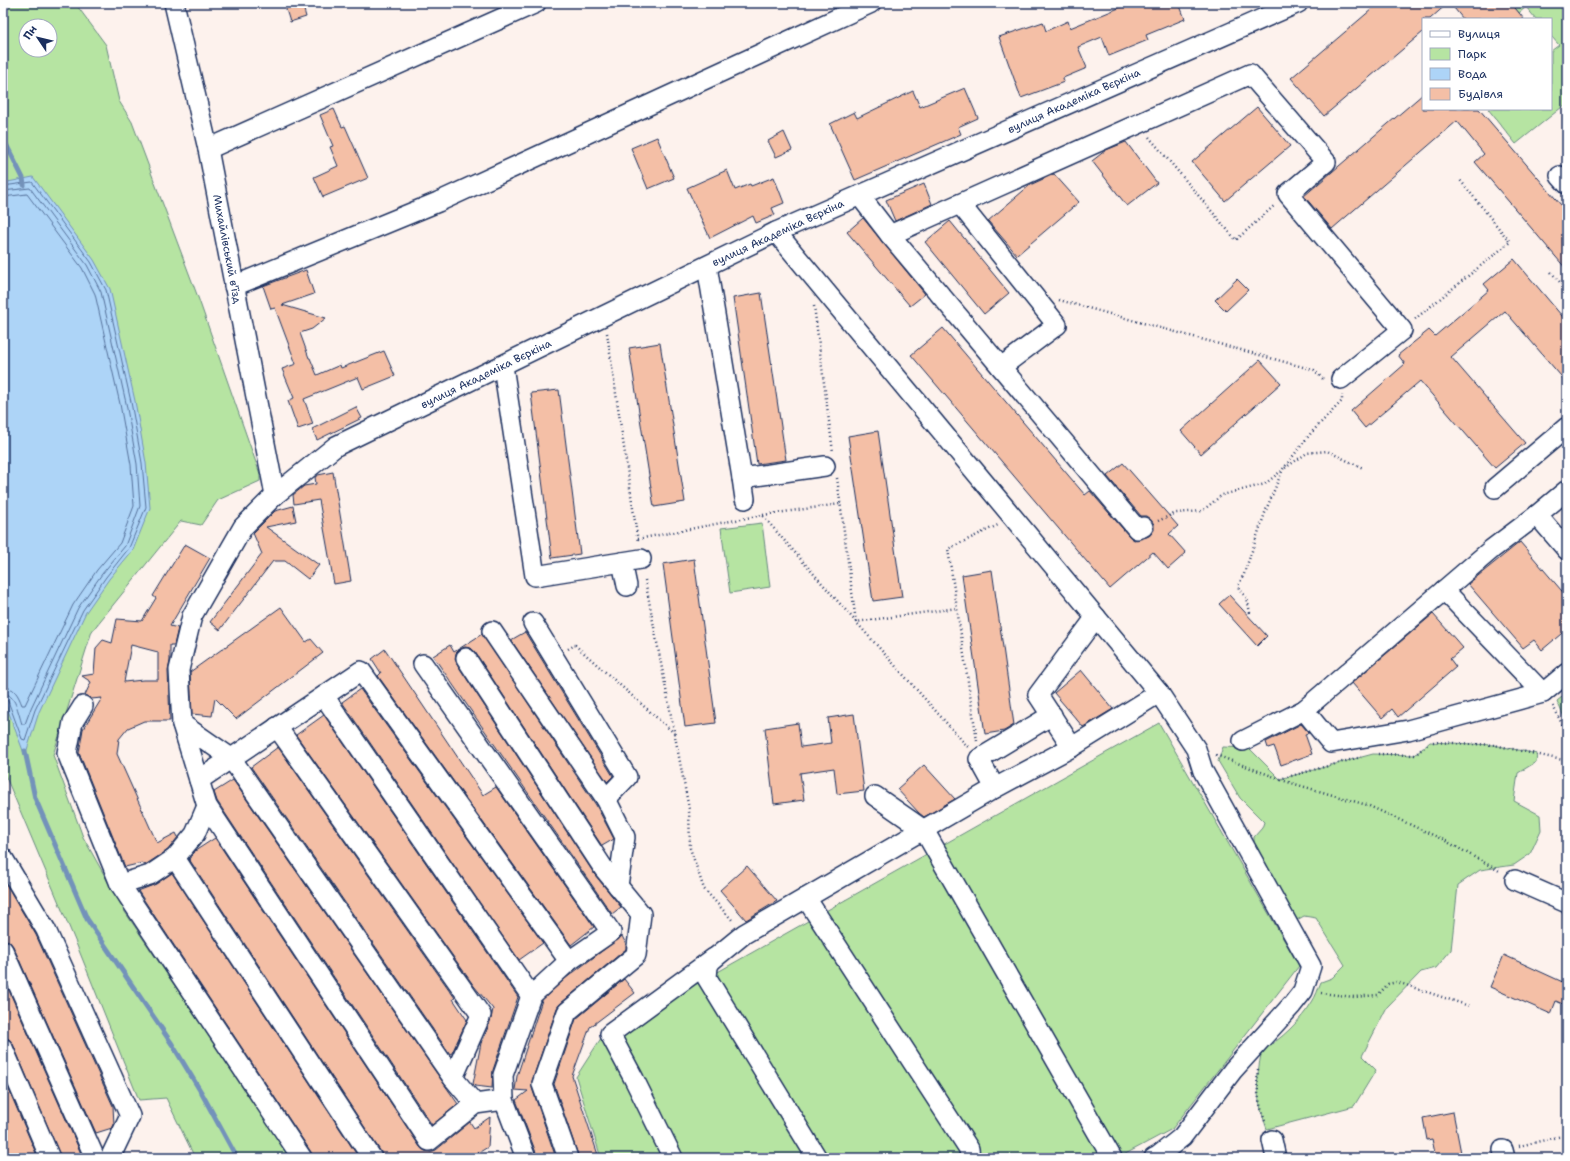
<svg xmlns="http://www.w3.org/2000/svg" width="1570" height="1161" font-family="'Shantell Sans',sans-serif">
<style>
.green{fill:#b6e4a2;stroke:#688a80;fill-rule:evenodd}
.water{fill:#add4f7;stroke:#7392ba}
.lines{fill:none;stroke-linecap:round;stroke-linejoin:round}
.shore{stroke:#55719b;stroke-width:1}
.stream{stroke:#7392ba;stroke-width:5}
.building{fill:#f4bfa6;stroke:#1b2f5e;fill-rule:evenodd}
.minor-casing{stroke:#1b2f5e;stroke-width:22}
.path{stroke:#1b2f5e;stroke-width:2.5;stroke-dasharray:1 3;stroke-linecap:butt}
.minor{stroke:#fff;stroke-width:19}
.labels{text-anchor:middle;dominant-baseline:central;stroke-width:3;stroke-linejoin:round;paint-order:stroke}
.street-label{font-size:11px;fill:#1b2f5e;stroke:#fff}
</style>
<rect width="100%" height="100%" fill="#fdf2ed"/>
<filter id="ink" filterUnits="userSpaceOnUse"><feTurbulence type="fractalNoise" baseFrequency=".025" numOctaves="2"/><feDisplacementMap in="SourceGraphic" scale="8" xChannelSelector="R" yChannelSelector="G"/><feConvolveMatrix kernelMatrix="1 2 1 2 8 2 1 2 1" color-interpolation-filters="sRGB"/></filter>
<g filter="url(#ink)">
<g class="green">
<path d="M3,3H75L106,45L119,101L132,122L199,300L260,474V481L218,500L201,525L181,521L92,631L53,755L83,837L125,912L291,1158H195L166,1098L139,1100L76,943L3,770ZM26,26H50V50H26Z"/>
<path d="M1511,3H1567V103L1516,144L1488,109H1551V51L1559,45L1551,36V19H1536L1526,7L1519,13Z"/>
<path d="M762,523L770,587L730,593L721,528Z"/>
<path d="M1567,693V724L1557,701Z"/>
<path d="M1159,723L1299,966L1172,1129L1118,1158H601L576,1077L605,1032L645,1013Z"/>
<path d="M1430,742L1494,745L1537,754L1536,762L1518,773L1514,801L1540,815L1541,830L1530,854L1514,865L1480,870L1458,885L1451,950L1436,968L1421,972L1387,1007L1362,1056L1376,1070L1354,1106L1267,1129C1256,1098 1255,1082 1262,1050C1280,1041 1302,1019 1312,1002C1316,996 1318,989 1321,982L1332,978L1345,965L1316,918L1304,916L1288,925L1254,847V837L1262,828L1264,822L1240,798L1218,761L1223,747L1249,748L1280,779L1373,754L1415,755Z"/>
</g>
<path class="water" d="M33,177L94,260L110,289L135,401L146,463L150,508L133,550L109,579L86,612L39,712L25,756L3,697V183Z"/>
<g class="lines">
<g class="shore">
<path d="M3,186L32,182L91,262L106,290L131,402L142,463L146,507L129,548L106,577L83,610L35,710L25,740L22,739L8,701L3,698"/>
<path d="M3,191L30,188L87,265L101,292L126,403L137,464L140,506L125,546L102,574L78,608L31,708L25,724H22C18,713 16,694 3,693"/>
<path d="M3,197L27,194L82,268L95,294L120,404L131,465L134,506L120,543L97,570L73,605L25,705H22C18,695 15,687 3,687"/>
</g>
<g class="stream">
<path d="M3,138L23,178L24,185"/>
<path d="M25,751L35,798L87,919L172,1044L201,1092L237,1158"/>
</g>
</g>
<g class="building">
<path d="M284,3H302L306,17L290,22Z"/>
<path d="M1131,3H1179L1185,19L1146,35L1148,40L1109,56L1102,37L1078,47L1087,68L1063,78L1064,82L1021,98L999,37L1043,22L1046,31L1068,21L1070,28Z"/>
<path d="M1379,3H1448L1430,19H1423V32L1324,116L1291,78Z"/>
<path d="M1450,3H1511L1524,19H1463Z"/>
<path d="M965,88L978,118L958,127L961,134L855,180L830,124L854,112L857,118L913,91L920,107Z"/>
<path d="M1423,94V109H1479L1567,212V270L1475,162L1484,154L1457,121L1332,229L1304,196Z"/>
<path d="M1257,107L1290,146L1225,201L1192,162Z"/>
<path d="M334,109L342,127L345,126L368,178L323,197L314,177L338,166L330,147L333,146L320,115Z"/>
<path d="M784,132L792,150L776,157L768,141Z"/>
<path d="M657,137L674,178L648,189L631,148Z"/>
<path d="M1126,142L1157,183L1127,206L1092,161L1106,150Z"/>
<path d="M727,170L735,190L750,184L751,186L774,177L784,203L772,208L775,215L756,223L753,216L710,238L687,188Z"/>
<path d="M1054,174L1079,202L1017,255L988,221L1030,185Z"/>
<path d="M924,184L932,204L895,221L886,200Z"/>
<path d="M863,218L925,294L910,306L847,232Z"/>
<path d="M950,221L1009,293L984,314L925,242Z"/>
<path d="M1514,259L1567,322V383L1505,311L1451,357L1525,443L1495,468L1420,381L1365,428L1351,411L1405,364L1398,355L1429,330L1435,336L1489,290L1484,284Z"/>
<path d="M306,270L314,294L282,305L326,318L312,329L300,333L309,358H310L317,375L340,365L341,368L384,351L395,376L363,389L358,377L304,399L313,424L298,429L288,401L294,398L282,369L296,364L275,308L271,309L263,286Z"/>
<path d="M1237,279L1248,290L1226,311L1215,300Z"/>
<path d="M761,293L786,460L757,464L733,298Z"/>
<path d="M943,328L1085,495L1090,491L1129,536L1134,540L1146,537L1151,534L1154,530V524L1150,519L1146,516H1141L1107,476L1123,463L1178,526L1169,534L1186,553L1168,569L1153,552L1110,589L911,355Z"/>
<path d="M660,343L685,502L654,507L629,348Z"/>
<path d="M1260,360L1281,383L1201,454L1181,431Z"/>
<path d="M559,390L580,554L552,558L531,393Z"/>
<path d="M356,407L362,418L317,440L312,429Z"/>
<path d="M878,431L902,597L873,601L848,436Z"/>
<path d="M333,472L351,581L334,584L319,500L294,504L293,495L304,486L316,484L315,477L318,475Z"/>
<path d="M293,506L296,521L266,527L319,565L308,579L285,561H273L220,630L210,622L262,554L253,533L275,511Z"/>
<path d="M1520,542L1567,597V629L1542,650L1534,640L1523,648L1468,584Z"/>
<path d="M185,544L210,558L170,626L178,628L174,645H170V661L168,671L170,721H144L128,728L119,739L117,754L157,843L176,833L178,837L168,850L145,865L142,863L125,867L79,753L83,729L102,698L91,699L85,695L91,682L82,676L94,674L96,648L103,640L112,643L117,619L142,621L156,598L153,596ZM131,645L158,652V680H143L124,682Z"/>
<path d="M694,559L716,723L685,727L663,564Z"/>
<path d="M992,570L1014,725L1004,731L985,734L962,575Z"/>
<path d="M1229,595L1267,636L1257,646L1219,604Z"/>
<path d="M281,607L306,642L311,639L323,653L236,719L215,698L212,716L192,714L190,672Z"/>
<path d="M1433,614L1463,648L1450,659L1456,667L1398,717L1392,709L1382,718L1352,683Z"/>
<path d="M525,632L613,776L607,782L511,640Z"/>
<path d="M482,634L596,805L614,839L602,846L475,652L471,648L465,647L460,649L456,653L455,659L457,664L595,875L621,907L612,914L433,656L450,645L454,652Z"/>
<path d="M385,649L483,795L496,787L594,927L571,945L378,676L381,673L372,659Z"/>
<path d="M1081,670L1113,709L1083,727L1054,693Z"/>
<path d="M360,689L543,943L519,960L342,702Z"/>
<path d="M854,714L864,791L837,794L834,768L800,773L804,800L774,804L765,728L798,723L801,747L831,743L828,718Z"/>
<path d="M324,715L518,997L493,1070L492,1088L475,1086L473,1084L481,1043V1041L482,1043L491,1019L493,1009L474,986L296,735Z"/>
<path d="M1301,724L1309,733L1305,734L1312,754L1281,765L1274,746L1268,748L1266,742Z"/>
<path d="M278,747L455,998L453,999L467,1020L452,1053L450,1054L251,767Z"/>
<path d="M924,765L955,799L924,817L919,813L897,789Z"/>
<path d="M233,780L458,1104L432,1125L217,801L214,792Z"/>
<path d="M215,838L420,1147L425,1151L431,1152L436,1150L470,1122L474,1128L490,1117L488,1147L470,1158H383L381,1152L189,859L195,851Z"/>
<path d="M747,866L777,901L746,920L720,890Z"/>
<path d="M172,873L359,1158H313L311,1152L138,891L156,884Z"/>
<path d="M3,879L36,935L113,1106L114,1125L112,1128L96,1133L13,946L9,941L3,939Z"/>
<path d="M622,936L626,944V949L560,1004L557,1008L532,1081V1088L556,1158H538L516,1100L528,1091L515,1090L517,1076L542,1000L566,978Z"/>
<path d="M1504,955L1567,984V1006L1556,1001L1551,1014L1490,987Z"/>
<path d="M3,977L83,1158H61L13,1044L9,1039L3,1037Z"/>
<path d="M624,979L635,993L590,1027L572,1076L599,1158H579L554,1084L576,1019Z"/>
<path d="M3,1076L38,1158H3Z"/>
<path d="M1453,1112L1462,1158H1436L1432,1139L1427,1140L1423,1118Z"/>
</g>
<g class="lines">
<defs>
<g id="minor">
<path d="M174,3L208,149L275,495"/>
<path d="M208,149L536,3"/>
<path d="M1560,176L1567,184"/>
<path d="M860,196L890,235"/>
<path d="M960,204L1057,325L1001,367"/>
<path d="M776,232L1159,693L1196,749L1203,771L1311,966L1303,991L1292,1005L1233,1070L1182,1137L1158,1156L1154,1158"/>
<path d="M707,266L742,478L825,466"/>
<path d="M234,286L438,202L871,3"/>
<path d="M503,366L535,576L641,559"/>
<path d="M742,478L745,499"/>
<path d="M1495,488L1567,427"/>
<path d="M1537,515L1567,550"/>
<path d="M1143,527L1137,529L890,235L1250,74L1326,162L1288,194L1402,330L1341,379"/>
<path d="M622,562L627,586"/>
<path d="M1444,590L1543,693"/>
<path d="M492,631L606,799L627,777L533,623"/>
<path d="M466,658L604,869L641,914L636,955L567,1012L542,1084L568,1158"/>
<path d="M423,664L611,932L569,961L531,996L503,1075L504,1100L526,1158"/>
<path d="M324,696L531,996"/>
<path d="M83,706L73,722L67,753L120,884L302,1158"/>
<path d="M1304,710L1331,743L1408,730L1543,693L1567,673"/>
<path d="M182,724L231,758L453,1078L475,1104"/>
<path d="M277,727L481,1015L453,1078"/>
<path d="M1243,741L1304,710L1492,549L1537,515L1567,490"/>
<path d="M1072,747L1038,695L1096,617"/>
<path d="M199,780L361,671L569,961"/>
<path d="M995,788L979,759L1052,715"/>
<path d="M875,796L924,830L1112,1158"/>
<path d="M606,799L625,837L618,886"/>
<path d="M3,858L46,930L130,1116L110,1158"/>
<path d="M175,858L372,1158"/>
<path d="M1515,880L1567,903"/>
<path d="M120,884L150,875L175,858L195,834L207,806"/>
<path d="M806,898L969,1149L970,1158"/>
<path d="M3,950L95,1158"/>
<path d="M3,1048L50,1158"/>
<path d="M504,1100L475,1104L429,1141L207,806L182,724L179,670L192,616L243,527L275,495L336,446L776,232L1298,3"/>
<path d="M1272,1140L1276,1158"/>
<path d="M1503,1150L1505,1158"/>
<path d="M673,1158L634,1079L610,1034L714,958"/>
<path d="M817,1158L707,978L708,966L711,961L744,934L995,788L1072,747L1159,693"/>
</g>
</defs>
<use href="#minor" class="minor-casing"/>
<g class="path">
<path d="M1149,137L1236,240L1275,205"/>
<path d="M1551,272L1567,290"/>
<path d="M1059,300L1314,370L1324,380"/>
<path d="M814,306L833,452"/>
<path d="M1415,319L1510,242L1460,180"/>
<path d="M607,333L638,542"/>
<path d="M1285,468L1307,453L1327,451L1363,468"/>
<path d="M837,478L856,622L968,747"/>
<path d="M763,515L840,504"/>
<path d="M1158,521L1176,513L1202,511L1222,495L1265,484L1281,471"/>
<path d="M638,539L762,515L856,622L957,608"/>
<path d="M645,580L689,809L690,848L704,889L733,921"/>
<path d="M1250,613L1247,598L1240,591L1238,586L1244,574L1266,510L1283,469L1311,433L1342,401V395"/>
<path d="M568,649L575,645L674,733"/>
<path d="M1553,706L1567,734"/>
<path d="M977,741L948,549L998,525"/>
<path d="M1433,742L1494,745L1567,761"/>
<path d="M1378,754L1415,755L1429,743"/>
<path d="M1216,755L1280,779L1361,757"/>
<path d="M1281,780L1367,805L1444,840L1501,872"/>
<path d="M1321,993L1354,997L1378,995L1388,984L1397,982L1469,1006"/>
<path d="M1258,1069C1256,1089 1259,1105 1266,1124"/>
<path d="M1519,1146L1567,1135"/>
</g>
<use href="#minor" class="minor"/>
</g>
</g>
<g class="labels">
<g class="street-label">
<text transform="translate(1074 101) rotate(-24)">вулиця Академіка Вєркіна</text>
<text transform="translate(778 233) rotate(-25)">вулиця Академіка Вєркіна</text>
<text transform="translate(227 249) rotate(79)">Михайлівський в'їзд</text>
<text transform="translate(486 374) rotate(-26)">вулиця Академіка Вєркіна</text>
</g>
</g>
<rect width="1570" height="1161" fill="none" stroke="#fff" stroke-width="16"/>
<rect x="8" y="8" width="1554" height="1145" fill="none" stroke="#1b2f5e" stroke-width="1.5" filter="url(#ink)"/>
<rect x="1422" y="18" width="130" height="92" fill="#ffffff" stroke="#a4acbf"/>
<rect x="1430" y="31" width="20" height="6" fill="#ffffff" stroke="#a4acbf"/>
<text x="1458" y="38" font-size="12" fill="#1b2f5e">Вулиця</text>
<rect x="1430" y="48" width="20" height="12" fill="#b6e4a2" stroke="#a4acbf"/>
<text x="1458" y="58" font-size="12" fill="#1b2f5e">Парк</text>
<rect x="1430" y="68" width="20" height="12" fill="#add4f7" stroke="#a4acbf"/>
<text x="1458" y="78" font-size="12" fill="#1b2f5e">Вода</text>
<rect x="1430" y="88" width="20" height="12" fill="#f4bfa6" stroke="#a4acbf"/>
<text x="1458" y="98" font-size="12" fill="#1b2f5e">Будівля</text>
<g transform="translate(38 38) rotate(305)"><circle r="19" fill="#ffffff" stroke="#a4acbf"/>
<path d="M0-3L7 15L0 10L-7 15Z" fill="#1b2f5e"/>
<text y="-6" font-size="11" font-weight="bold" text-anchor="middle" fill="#1b2f5e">Пн</text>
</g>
</svg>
